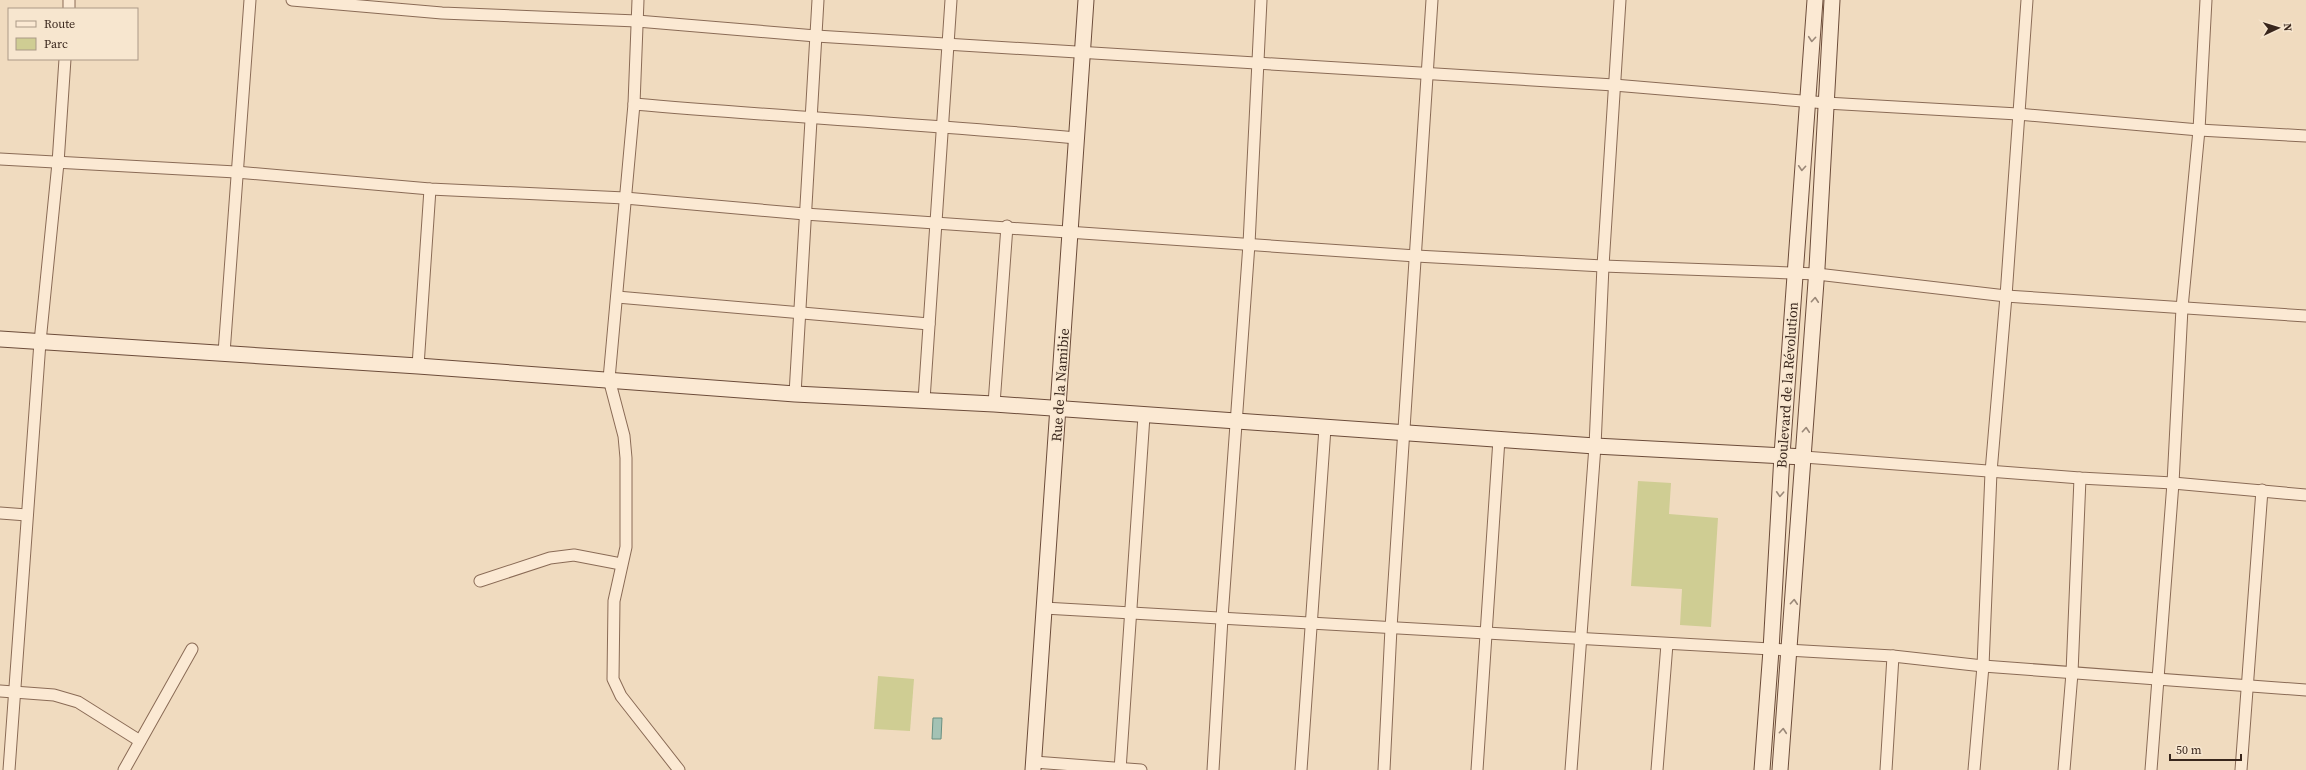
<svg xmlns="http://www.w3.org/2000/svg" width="2306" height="770" font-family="'Source Serif 4',serif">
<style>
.green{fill:#cfcd93}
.water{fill:#a3c2b4;stroke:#699081}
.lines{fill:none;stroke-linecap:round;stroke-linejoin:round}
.street-casing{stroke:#8a6b56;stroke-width:13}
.secondary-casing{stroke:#6c4c3a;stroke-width:17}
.street{stroke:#fbe9d3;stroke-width:11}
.secondary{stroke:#fbe9d3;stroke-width:15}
.oneway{stroke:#9a8878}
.labels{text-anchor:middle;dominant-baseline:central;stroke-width:3;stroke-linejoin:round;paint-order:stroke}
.street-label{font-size:14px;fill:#39261c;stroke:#f7e6cf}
</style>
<rect width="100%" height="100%" fill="#f0dbbf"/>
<g class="green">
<path d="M1638,481L1671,483L1669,514L1718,518L1711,627L1680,625L1682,589L1631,586Z"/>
<path d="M878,676L914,679L910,731L874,729Z"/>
</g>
<path class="water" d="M933,718H942L941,739H932Z"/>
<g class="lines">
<defs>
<g id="street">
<path d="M292,0L442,13L637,21L816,36L1614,85L1826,103L2018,114L2199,130L2306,136"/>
<path d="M638,0L634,104L609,379L624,436L626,458V547L614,601L613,679L621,696L679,770"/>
<path d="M69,9V0"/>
<path d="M634,104C781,117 929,124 1076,138"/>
<path d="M0,159L236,172L430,189L625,198L805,214L1416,256L1603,266L1817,274L2006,296L2306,316"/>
<path d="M617,297L929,324"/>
<path d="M224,353L250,0"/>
<path d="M418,366L430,189"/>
<path d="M795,394L818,0"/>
<path d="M924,400L951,0"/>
<path d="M994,404L1007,226"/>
<path d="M1804,457L2080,478L2173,483L2306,495"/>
<path d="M0,513L27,515"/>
<path d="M480,581L550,558L574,555L621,564"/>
<path d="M1044,608L1893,656L1983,666L2306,690"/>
<path d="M0,691L54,695L78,702L140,741"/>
<path d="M1034,762L1141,770"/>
<path d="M9,770L40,342L58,163L65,59"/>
<path d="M124,770L192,649"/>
<path d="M1120,770L1144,416"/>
<path d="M1213,770L1222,618L1249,244L1261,0"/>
<path d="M1301,770L1325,428"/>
<path d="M1384,770L1391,628L1432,0"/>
<path d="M1477,770L1499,439"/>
<path d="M1571,770L1595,446L1603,266L1620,0"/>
<path d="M1657,770L1667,644"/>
<path d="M1886,770L1893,656"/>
<path d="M1974,770L1983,666L1991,472L2006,296L2027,0"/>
<path d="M2064,770L2072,673L2080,478"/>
<path d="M2151,770L2173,483L2182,308L2199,130L2206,0"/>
<path d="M2241,770L2262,490"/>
</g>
<g id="secondary">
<path d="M0,339L418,366L795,394L994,404L1595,446L1804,457"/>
<path d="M1033,770L1086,0"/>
<path d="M1762,770L1771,650L1782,455L1815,0"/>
<path d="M1780,770L1817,268L1832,0"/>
</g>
</defs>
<use href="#street" class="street-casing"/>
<use href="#secondary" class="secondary-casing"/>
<use href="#street" class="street"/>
<use href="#secondary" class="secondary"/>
</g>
<defs><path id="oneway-chevron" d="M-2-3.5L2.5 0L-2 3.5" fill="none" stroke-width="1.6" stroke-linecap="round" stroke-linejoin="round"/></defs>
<g class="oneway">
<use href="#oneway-chevron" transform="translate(1812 39) rotate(95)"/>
<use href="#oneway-chevron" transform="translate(1802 168) rotate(94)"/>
<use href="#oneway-chevron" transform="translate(1815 300) rotate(-86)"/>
<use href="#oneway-chevron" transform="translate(1806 430) rotate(-86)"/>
<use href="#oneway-chevron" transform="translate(1780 494) rotate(93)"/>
<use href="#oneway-chevron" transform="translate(1794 602) rotate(-86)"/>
<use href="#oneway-chevron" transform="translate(1783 731) rotate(-85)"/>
</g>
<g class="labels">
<g class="street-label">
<text transform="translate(1060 385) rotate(-86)">Rue de la Namibie</text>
<text transform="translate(1787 385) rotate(-86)">Boulevard de la Révolution</text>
</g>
</g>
<rect x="8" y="8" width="130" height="52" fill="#f7e6cf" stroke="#ab9987"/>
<rect x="16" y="21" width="20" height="6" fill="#fbe9d3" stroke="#ab9987"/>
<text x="44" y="28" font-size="12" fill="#39261c">Route</text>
<rect x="16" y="38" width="20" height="12" fill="#cfcd93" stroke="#ab9987"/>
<text x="44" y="48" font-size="12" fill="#39261c">Parc</text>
<g transform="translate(2278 28) rotate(86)" stroke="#f7e6cf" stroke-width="3" paint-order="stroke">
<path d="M0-3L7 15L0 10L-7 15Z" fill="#39261c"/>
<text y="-6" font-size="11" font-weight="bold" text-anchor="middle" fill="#39261c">N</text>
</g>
<path d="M2170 754v6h71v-6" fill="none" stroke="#39261c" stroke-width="2"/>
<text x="2176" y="754" font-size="12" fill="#39261c" stroke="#f7e6cf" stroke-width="3" paint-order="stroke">50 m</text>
</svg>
